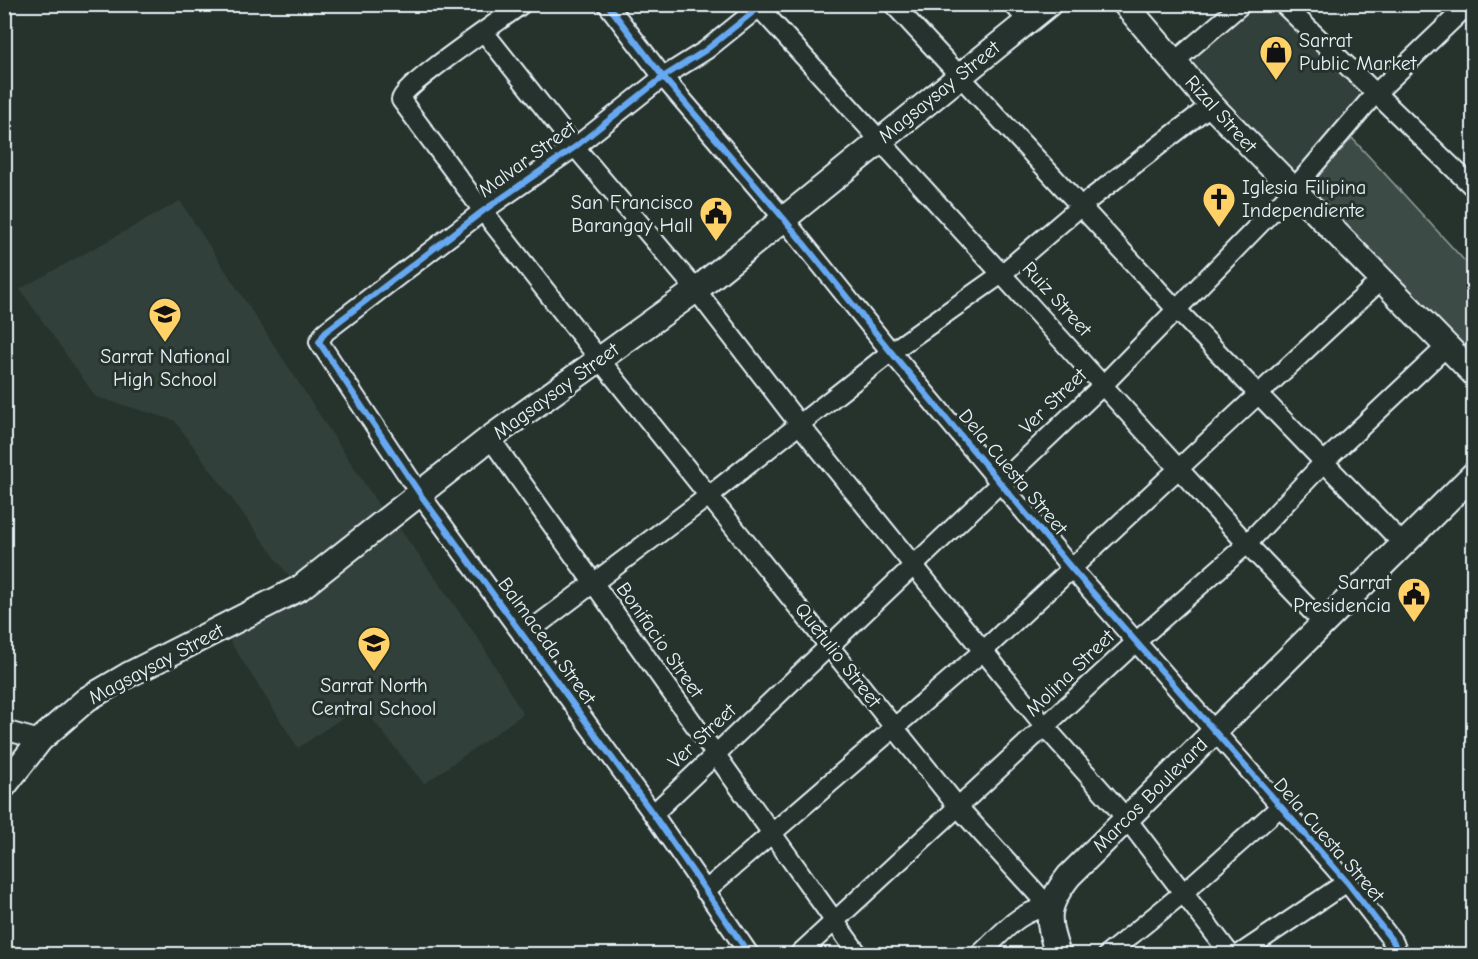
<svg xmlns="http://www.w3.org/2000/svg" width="1478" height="959" font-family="'Comic Neue',sans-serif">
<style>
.built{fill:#333f3a}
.green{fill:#3e4b47;stroke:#939ea0;stroke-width:1.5}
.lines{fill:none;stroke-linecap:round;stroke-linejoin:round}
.minor-casing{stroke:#e8f1f8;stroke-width:22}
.major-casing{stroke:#e8f1f8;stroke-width:28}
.minor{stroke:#26332d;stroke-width:18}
.major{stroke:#26332d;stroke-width:24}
.cycleway-casing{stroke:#26332d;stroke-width:10}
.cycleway{stroke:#66a8f1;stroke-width:6}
.labels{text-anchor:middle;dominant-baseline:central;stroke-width:6;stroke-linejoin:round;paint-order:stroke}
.poi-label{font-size:20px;fill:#e8f1f8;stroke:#26332d;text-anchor:start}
.street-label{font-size:20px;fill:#e8f1f8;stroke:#26332d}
</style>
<rect width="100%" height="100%" fill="#26332d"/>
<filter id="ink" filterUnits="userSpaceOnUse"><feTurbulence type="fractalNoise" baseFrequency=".0167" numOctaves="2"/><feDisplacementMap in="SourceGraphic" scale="12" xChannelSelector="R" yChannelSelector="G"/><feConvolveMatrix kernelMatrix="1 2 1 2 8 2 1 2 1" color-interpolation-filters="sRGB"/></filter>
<g filter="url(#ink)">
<g class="built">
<path d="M1252,5H1271L1364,99L1291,173L1189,63Z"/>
<path d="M180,201L383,512L294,583L174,420L96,397L20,289Z"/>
<path d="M397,525L478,638L523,714L424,784L361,705L298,748L228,638L313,591Z"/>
</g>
<path class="green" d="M1352,138L1473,270V358L1304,190Z"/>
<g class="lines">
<defs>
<g id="minor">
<path d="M522,4C504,18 402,86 401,100L483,211L600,360L958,807L1050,908"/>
<path d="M607,4L663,77L784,219L891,352L1073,570L1347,882L1394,943L1398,954"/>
<path d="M756,4L1247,544L1324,624"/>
<path d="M893,4L1176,309L1403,544"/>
<path d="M1013,4L1027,20"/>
<path d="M1283,4L1474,188"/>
<path d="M484,32L575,147L696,290L799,424L914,566L1046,728L1126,818L1230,954"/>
<path d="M1174,62L1242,4"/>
<path d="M490,438L858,954"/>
<path d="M523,636L710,495L891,352L1003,273L1081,206L1211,105"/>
<path d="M4,730L40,740"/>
<path d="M653,814L1103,385L1292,191L1374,95L1469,4"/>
<path d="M705,891L983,651L1381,280"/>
<path d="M749,954L653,814L420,494L319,342L325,332L483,211L575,147L663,77L706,50L763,4"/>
<path d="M799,954L1137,641L1247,544L1324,462L1447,346"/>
<path d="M980,954C1001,935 1020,908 1050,908"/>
<path d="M1108,954L1183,893L1280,807"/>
<path d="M1240,954L1347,882"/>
</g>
<g id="major">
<path d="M1125,4L1211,105L1474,374"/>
<path d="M4,786L40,740L87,699L128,675L300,588L490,438L696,290L1049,4"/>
<path d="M1058,954C1045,919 1046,905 1069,876L1474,474"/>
</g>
</defs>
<use href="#minor" class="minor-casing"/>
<use href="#major" class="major-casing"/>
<use href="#minor" class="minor"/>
<use href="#major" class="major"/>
<defs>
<g id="cycleway">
<path d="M607,4L663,77L784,219L891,352L1073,570L1347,882L1394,943L1398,954"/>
<path d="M749,954L653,814L420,494L319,342L325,332L483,211L575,147L663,77L706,50L763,4"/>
</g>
</defs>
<use href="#cycleway" class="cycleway-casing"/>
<use href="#cycleway" class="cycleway"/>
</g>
</g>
<defs>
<symbol id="shop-pin" viewBox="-11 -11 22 30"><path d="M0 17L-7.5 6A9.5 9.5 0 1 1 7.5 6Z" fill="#ffd166" stroke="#26332d"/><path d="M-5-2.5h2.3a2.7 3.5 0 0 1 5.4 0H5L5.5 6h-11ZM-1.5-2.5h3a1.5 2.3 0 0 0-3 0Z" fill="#111"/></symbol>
<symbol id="church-pin" viewBox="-11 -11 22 30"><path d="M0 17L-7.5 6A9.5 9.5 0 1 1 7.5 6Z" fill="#ffd166" stroke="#26332d"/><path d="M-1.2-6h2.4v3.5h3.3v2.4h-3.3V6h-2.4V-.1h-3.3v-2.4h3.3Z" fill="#111"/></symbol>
<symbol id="civic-pin" viewBox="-11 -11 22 30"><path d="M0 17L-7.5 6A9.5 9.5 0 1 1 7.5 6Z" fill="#ffd166" stroke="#26332d"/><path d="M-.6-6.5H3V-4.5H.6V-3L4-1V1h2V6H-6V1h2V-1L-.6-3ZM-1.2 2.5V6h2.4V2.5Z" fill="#111"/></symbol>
<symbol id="school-pin" viewBox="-11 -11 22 30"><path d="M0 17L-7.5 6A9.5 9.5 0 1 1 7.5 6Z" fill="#ffd166" stroke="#26332d"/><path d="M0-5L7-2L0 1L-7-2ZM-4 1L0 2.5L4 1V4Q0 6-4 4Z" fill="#111"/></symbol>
</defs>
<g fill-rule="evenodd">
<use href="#shop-pin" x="1257" y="33" width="38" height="52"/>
<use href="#church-pin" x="1200" y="180" width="38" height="52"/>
<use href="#civic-pin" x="697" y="194" width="38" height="52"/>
<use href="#school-pin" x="146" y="295" width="38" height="52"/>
<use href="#civic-pin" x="1395" y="575" width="38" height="52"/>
<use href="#school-pin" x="355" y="624" width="38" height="52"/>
</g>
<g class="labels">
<g class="poi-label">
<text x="1299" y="40">Sarrat<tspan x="1299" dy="23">Public Market</tspan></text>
<text x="1242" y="187">Iglesia Filipina<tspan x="1242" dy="23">Independiente</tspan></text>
<text x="693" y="202" text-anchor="end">San Francisco<tspan x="693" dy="23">Barangay Hall</tspan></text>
<text x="165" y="356" text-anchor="middle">Sarrat National<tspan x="165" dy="23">High School</tspan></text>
<text x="1391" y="582" text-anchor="end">Sarrat<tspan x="1391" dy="23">Presidencia</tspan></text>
<text x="374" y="685" text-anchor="middle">Sarrat North<tspan x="374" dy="23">Central School</tspan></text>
</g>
<g class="street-label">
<text transform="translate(939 92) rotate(-39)">Magsaysay Street</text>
<text transform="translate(1221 114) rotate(48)">Rizal Street</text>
<text transform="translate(527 159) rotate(-36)">Malvar Street</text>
<text transform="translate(1057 299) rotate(48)">Ruiz Street</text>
<text transform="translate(556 391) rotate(-36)">Magsaysay Street</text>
<text transform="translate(1053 401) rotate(-44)">Ver Street</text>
<text transform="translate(1013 472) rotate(50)">Dela Cuesta Street</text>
<text transform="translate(660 640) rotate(55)">Bonifacio Street</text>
<text transform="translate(547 641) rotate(54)">Balmaceda Street</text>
<text transform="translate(838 655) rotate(52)">Quetulio Street</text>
<text transform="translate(156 664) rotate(-28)">Magsaysay Street</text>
<text transform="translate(1070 673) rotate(-44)">Molina Street</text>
<text transform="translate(702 736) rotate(-43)">Ver Street</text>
<text transform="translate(1150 795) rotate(-45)">Marcos Boulevard</text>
<text transform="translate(1329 840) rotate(49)">Dela Cuesta Street</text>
</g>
</g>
<rect width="1478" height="959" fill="none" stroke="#26332d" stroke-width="24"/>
<rect x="12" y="12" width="1454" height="935" fill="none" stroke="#e8f1f8" stroke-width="2" filter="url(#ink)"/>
</svg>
